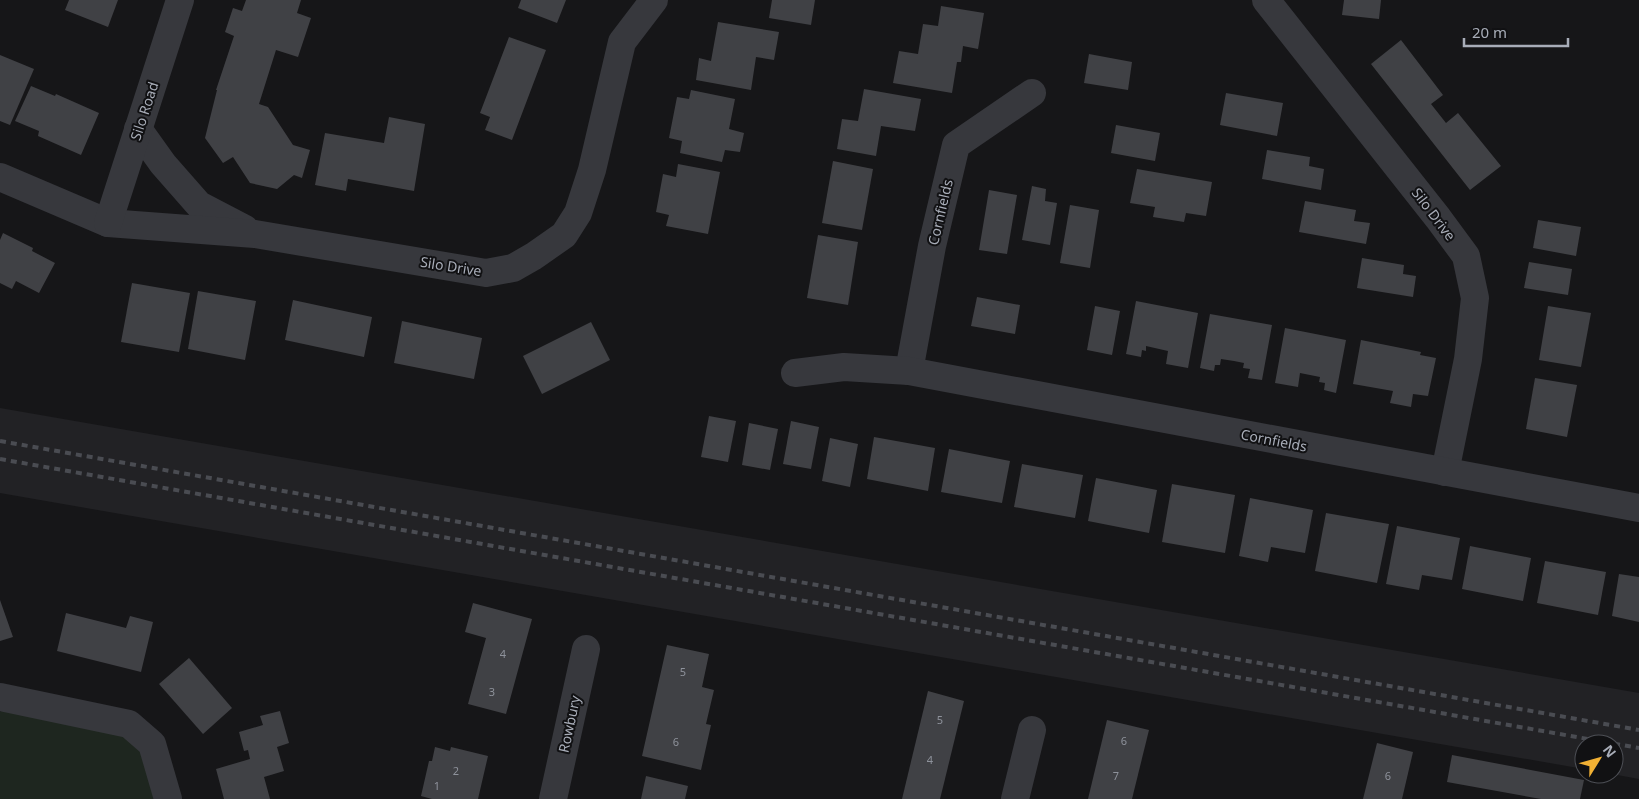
<svg xmlns="http://www.w3.org/2000/svg" width="1639" height="799" font-family="'Noto Sans',sans-serif">
<style>
.built{fill:#222225}
.green{fill:#1e261f}
.building{fill:#404145}
.lines{fill:none;stroke-linecap:round;stroke-linejoin:round}
.minor{stroke:#37383d;stroke-width:28}
.rail{stroke:#4a4c52;stroke-width:4;stroke-dasharray:6 5;stroke-linecap:butt}
.labels{text-anchor:middle;dominant-baseline:central;stroke-width:4;stroke-linejoin:round;paint-order:stroke}
.number-label{font-size:11px;fill:#8e929b}
.street-label{font-size:14px;fill:#a8adb8;stroke:#111113}
</style>
<rect width="100%" height="100%" fill="#161618"/>
<path class="built" d="M0,408L1639,693V779L1612,774H1614V744H1584V769L0,493Z"/>
<path class="green" d="M2,711L123,735L136,742L145,759L154,799H0V712Z"/>
<g class="building">
<path d="M69,0H118L108,27L65,10Z"/>
<path d="M246,0H301L297,13L311,18L298,57L276,50L259,104L268,107L293,145L310,150L302,178L294,175L277,189L250,183L233,157L223,163L205,138L217,90H216L234,36L225,32L233,8L242,11Z"/>
<path d="M521,0H566L557,23L518,8Z"/>
<path d="M772,0H815L811,25L769,18Z"/>
<path d="M1344,0H1381L1379,19L1342,15Z"/>
<path d="M941,6L984,13L978,49L963,46L961,62H957L952,93L893,83L899,51L918,54L923,24L938,26Z"/>
<path d="M718,22L779,32L774,60L756,57L751,90L696,80L699,58L711,61Z"/>
<path d="M509,37L546,50L512,140L485,130L490,117L480,113Z"/>
<path d="M1401,40L1443,95L1431,104L1446,123L1458,113L1501,166L1470,190L1371,64Z"/>
<path d="M1089,54L1132,62L1128,90L1084,83Z"/>
<path d="M0,55L34,69L10,125L0,121Z"/>
<path d="M31,86L55,96L56,94L99,113L81,155L38,136L39,131L15,121Z"/>
<path d="M864,89L921,99L915,131L881,126L876,156L837,149L842,119L858,121Z"/>
<path d="M691,90L735,99L729,129L744,133L740,152L725,150L722,162L680,153L682,141L669,138L677,97L689,99Z"/>
<path d="M1226,93L1283,103L1277,136L1220,125Z"/>
<path d="M389,117L425,124L414,191L348,179L346,191L315,185L325,133L384,143Z"/>
<path d="M1116,125L1160,133L1155,161L1111,153Z"/>
<path d="M1267,150L1310,157L1309,166L1324,169L1321,190L1262,179Z"/>
<path d="M833,161L873,169L862,230L822,223Z"/>
<path d="M678,164L720,172L708,234L666,226L669,215L656,212L663,174L676,177Z"/>
<path d="M1137,169L1212,182L1206,216L1186,213L1184,222L1153,217L1155,207L1130,203Z"/>
<path d="M1032,186L1046,189L1045,201L1057,203L1050,245L1022,240Z"/>
<path d="M989,190L1017,195L1007,254L979,250Z"/>
<path d="M1305,201L1356,210L1354,221L1370,223L1366,244L1299,232Z"/>
<path d="M1070,205L1099,210L1090,268L1060,263Z"/>
<path d="M1538,220L1581,227L1576,256L1533,248Z"/>
<path d="M3,233L33,248L32,251L55,263L39,293L16,281L12,289L0,283V240Z"/>
<path d="M818,235L858,242L848,305L807,298Z"/>
<path d="M1362,258L1404,265L1403,274L1416,276L1413,297L1357,288Z"/>
<path d="M1529,262L1572,269L1568,295L1524,288Z"/>
<path d="M132,283L190,293L179,352L121,342Z"/>
<path d="M198,291L256,301L245,360L188,349Z"/>
<path d="M977,297L1020,305L1015,334L971,326Z"/>
<path d="M293,300L372,317L364,357L285,340Z"/>
<path d="M1136,301L1198,313L1188,368L1166,364L1168,351L1146,346V351L1142,350L1141,357L1126,354Z"/>
<path d="M1095,306L1120,311L1112,355L1087,350Z"/>
<path d="M1548,306L1591,313L1581,367L1539,360Z"/>
<path d="M1210,314L1272,325L1262,380L1248,378L1250,369L1243,368L1244,363L1234,361L1221,359L1220,365H1215L1214,371L1200,368Z"/>
<path d="M402,321L482,338L474,379L394,363Z"/>
<path d="M591,322L610,360L542,394L523,356Z"/>
<path d="M1285,328L1346,340L1336,393L1324,390L1325,383L1319,382L1320,377L1300,373L1298,387L1275,383Z"/>
<path d="M1361,340L1421,352L1420,355L1436,358L1428,396L1413,394L1411,407L1390,403L1393,391L1353,384Z"/>
<path d="M1535,378L1577,385L1567,437L1526,429Z"/>
<path d="M709,416L736,421L728,462L701,457Z"/>
<path d="M791,421L819,427L811,469L783,464Z"/>
<path d="M749,423L778,429L770,470L742,465Z"/>
<path d="M874,437L935,448L928,491L867,479Z"/>
<path d="M830,438L858,444L850,487L822,481Z"/>
<path d="M949,449L1010,461L1002,503L941,492Z"/>
<path d="M1022,464L1083,475L1075,518L1014,507Z"/>
<path d="M1096,478L1157,490L1149,533L1088,521Z"/>
<path d="M1172,484L1235,495L1225,553L1162,542Z"/>
<path d="M1250,498L1313,510L1305,553L1271,547L1268,562L1239,556Z"/>
<path d="M1326,513L1389,524L1377,583L1315,571Z"/>
<path d="M1397,526L1460,538L1452,580L1422,575L1419,590L1386,584Z"/>
<path d="M1470,546L1531,558L1523,601L1462,589Z"/>
<path d="M1545,561L1606,572L1598,615L1537,603Z"/>
<path d="M1619,574L1639,577V622L1612,616Z"/>
<path d="M0,600L13,637L0,641Z"/>
<path d="M473,603L532,619L506,714L468,704L486,638L465,632Z"/>
<path d="M66,613L126,628L130,616L153,622L141,672L57,651Z"/>
<path d="M667,645L709,654L702,687L714,690L706,724L711,725L701,770L642,756Z"/>
<path d="M189,658L232,708L203,734L159,684Z"/>
<path d="M928,691L964,701L944,783L940,799H902Z"/>
<path d="M280,711L289,743L277,747L284,771L264,777L270,799H224L216,769L250,759L248,750L244,751L239,732L263,725L260,716Z"/>
<path d="M1107,720L1149,730L1132,799H1088Z"/>
<path d="M1377,743L1413,752L1402,799H1363Z"/>
<path d="M435,747L450,751L451,747L488,756L478,799H432L421,796L429,761H432Z"/>
<path d="M1452,755L1584,780L1580,799H1541L1447,782Z"/>
<path d="M646,776L688,786L685,799H641Z"/>
</g>
<g class="lines">
<g class="minor">
<path d="M1266,0L1438,218L1466,256L1475,298L1468,359L1445,472"/>
<path d="M138,129L163,164L199,205L245,229"/>
<path d="M0,177L108,223L255,234L486,273L513,268L534,256L564,235L578,213L592,170L622,42L654,0"/>
<path d="M108,223L180,0"/>
<path d="M909,371L932,246L956,145L1032,93"/>
<path d="M795,373L844,367L909,371L1639,508"/>
<path d="M0,697L129,724L152,744L168,799"/>
<path d="M553,799L586,649"/>
<path d="M1015,799L1032,730"/>
</g>
<g class="rail">
<path d="M0,441L1639,730"/>
<path d="M0,459L1639,748"/>
</g>
</g>
<g class="labels">
<g class="number-label">
<text x="503" y="653">4</text>
<text x="683" y="671">5</text>
<text x="492" y="691">3</text>
<text x="940" y="719">5</text>
<text x="1124" y="740">6</text>
<text x="676" y="741">6</text>
<text x="930" y="759">4</text>
<text x="456" y="770">2</text>
<text x="1116" y="775">7</text>
<text x="1388" y="775">6</text>
<text x="437" y="785">1</text>
</g>
<g class="street-label">
<text transform="translate(144 111) rotate(-72)">Silo Road</text>
<text transform="translate(940 212) rotate(-77)">Cornfields</text>
<text transform="translate(1434 214) rotate(53)">Silo Drive</text>
<text transform="translate(451 266) rotate(9)">Silo Drive</text>
<text transform="translate(1274 440) rotate(11)">Cornfields</text>
<text transform="translate(569 724) rotate(-78)">Rowbury</text>
</g>
</g>
<g transform="translate(1599 759) rotate(53)"><circle r="24" fill="#111113" stroke="#4d4f55"/>
<path d="M0-4L9 19L0 12L-9 19Z" fill="#f2b134"/>
<text y="-8" font-size="14" font-weight="bold" text-anchor="middle" fill="#a8adb8">N</text>
</g>
<path d="M1464 38v8h104v-8" fill="none" stroke="#a8adb8" stroke-width="2.5"/>
<text x="1472" y="38" font-size="15" fill="#a8adb8" stroke="#111113" stroke-width="4" paint-order="stroke">20 m</text>
</svg>
